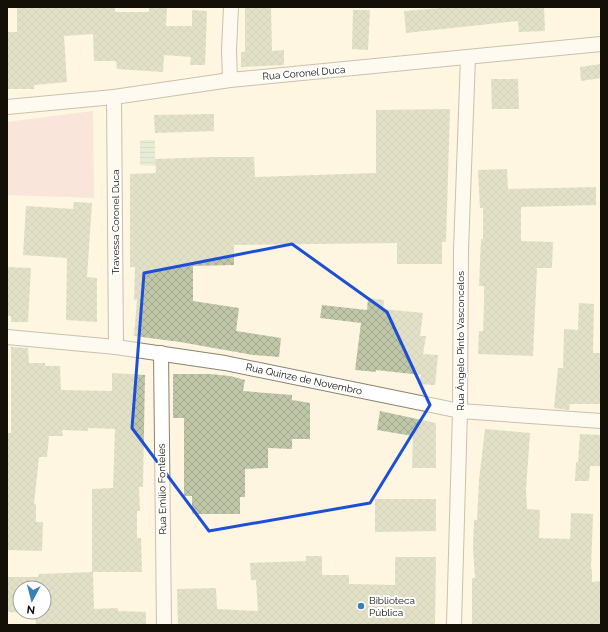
<svg xmlns="http://www.w3.org/2000/svg" width="608" height="632" font-family="Raleway,sans-serif">
<style>
.grass{fill:#f3d1cf}
.water{fill:url(#water-rules)}
.building{fill:url(#building-cross-hatch);fill-rule:evenodd}
.lines{fill:none;stroke-linecap:round;stroke-linejoin:round}
.street-casing{stroke:#8c826c;stroke-width:16}
.street{stroke:#fff;stroke-width:14}
.marked{fill:none;stroke:#1d4ed8;stroke-width:3;stroke-linejoin:round}
.poi-dot{fill:#3980b5;stroke:#fff;stroke-width:1.5}
.labels{text-anchor:middle;dominant-baseline:central;stroke-width:4;stroke-linejoin:round;paint-order:stroke}
.street-label{font-size:10px;fill:#141008;stroke:#fff}
.poi-label{font-size:10px;fill:#141008;stroke:#fff;text-anchor:start}
</style>
<defs>
<pattern id="water-rules" width="6" height="5" patternUnits="userSpaceOnUse"><rect width="6" height="5" fill="#c7e2cb"/><path d="M0 2.5h6" fill="none" stroke="#aac1ad"/></pattern>
<pattern id="building-cross-hatch" width="8" height="8" patternUnits="userSpaceOnUse"><rect width="8" height="8" fill="#c0c7a9"/><path d="M0 0l8 8M0 8l8-8" fill="none" stroke="#a4aa90"/></pattern>
</defs>
<rect width="100%" height="100%" fill="#fef5e1"/>
<path class="grass" d="M93,111L94,198L7,195V122Z"/>
<path class="water" d="M140,140H155V166L140,165Z"/>
<g class="building">
<path d="M17,7H115V12H149V7H167L166,26H192V10L207,11L205,65H190L191,57L164,55L163,72L117,69L116,61H94L93,34L64,36L67,82L34,85V89H7V32H17Z"/>
<path d="M245,7H271L272,51L284,50V65L241,67V52H245Z"/>
<path d="M452,7H544L545,31L519,32L518,21L406,33L404,11Z"/>
<path d="M353,10H370L368,50L352,49Z"/>
<path d="M601,64V78L581,81L580,67Z"/>
<path d="M491,79H518L519,109H492Z"/>
<path d="M450,109L446,242H442V264H397V243L234,245V265L193,266V301L239,308L236,331L281,338L279,357L253,355L180,342L134,336L137,300H134L135,267H130V174L156,173L155,159L213,157H254L255,177L376,173V110Z"/>
<path d="M214,114V131L155,133L154,115Z"/>
<path d="M507,169L508,189L596,187V205L521,207V241L553,242L552,268H537L533,356L478,354L479,331H483L484,302V286H479L481,239H483V208H480L478,170Z"/>
<path d="M74,202L92,203L87,277L97,278V322L66,320L67,258L23,255L26,206L73,209Z"/>
<path d="M7,267L31,268L28,322H11V316H7Z"/>
<path d="M368,298L384,300L383,309L423,313L420,336H426L423,354L438,355L435,385L419,384L421,375L376,370V372L355,370L361,323L320,318L322,305L367,310Z"/>
<path d="M579,303L594,304L593,353H601V404H570L569,410L554,408L558,368H563L564,329L578,330Z"/>
<path d="M11,347L28,348L29,363H45V366H60L61,390L112,391V373L145,375L143,487H139L140,511H137V538H141L142,572H93L94,609L118,608V611L146,612V625H36L35,613L7,612V577H38L39,574L92,572V489L113,488L115,429L88,428V431L62,430L63,436H49L47,457H39L34,504H36V522H43L42,551L7,550V433H11ZM20,588H44V612H20Z"/>
<path d="M173,374H210L230,376L245,380L243,391L292,395V400L310,403V439H292V449L268,448V468L245,469V497H240V514H192V496H184V418H173Z"/>
<path d="M380,411L436,423V468H412L413,436L377,430Z"/>
<path d="M485,429L530,433L526,489L527,509L540,510L539,538L570,539L571,513L593,514L591,569H592V582L601,581V625H472V578H475L473,549L474,520H477L479,480Z"/>
<path d="M580,434L601,435V466H590L589,481H575L576,462L578,463Z"/>
<path d="M375,499H436V531L375,532Z"/>
<path d="M306,556H322V575H349V584L395,585V557H436L435,625H178L177,589L216,588L217,609L258,611L256,580H251L250,563L306,561Z"/>
</g>
<g class="lines">
<defs>
<g id="street">
<path d="M230,80L229,50L231,7"/>
<path d="M114,97L116,347"/>
<path d="M7,107L114,97L230,80L601,44"/>
<path d="M7,337L116,347L225,363L460,411L601,421"/>
<path d="M161,353L164,625"/>
<path d="M454,625L460,411L461,250L468,57"/>
</g>
</defs>
<use href="#street" class="street-casing"/>
<use href="#street" class="street"/>
</g>
<path d="M0 0H608V632H0ZM292,244L387,312L430,405L370,503L209,531L132,428L144,273Z" fill="#fef5e1" fill-opacity=".55" fill-rule="evenodd"/>
<path class="marked" d="M292,244L387,312L430,405L370,503L209,531L132,428L144,273Z"/>
<circle class="poi-dot" cx="361" cy="606" r="4"/>
<g class="labels">
<g class="street-label">
<text transform="translate(304 73) rotate(-5)">Rua Coronel Duca</text>
<text transform="translate(115 222) rotate(-90)">Travessa Coronel Duca</text>
<text transform="translate(460 341) rotate(-90)">Rua Ângelo Pinto Vasconcelos</text>
<text transform="translate(304 379) rotate(12)">Rua Quinze de Novembro</text>
<text transform="translate(162 489) rotate(-91)">Rua Emílio Fonteles</text>
</g>
<g class="poi-label">
<text x="369" y="600">Biblioteca<tspan x="369" dy="12">Pública</tspan></text>
</g>
</g>
<rect width="608" height="632" fill="none" stroke="#141008" stroke-width="16"/>
<g transform="translate(32 600) rotate(187)"><circle r="19" fill="#ffffff" stroke="#a19f9c"/>
<path d="M0-3L7 15L0 10L-7 15Z" fill="#3980b5"/>
<text y="-6" font-size="11" font-weight="bold" text-anchor="middle" fill="#141008">N</text>
</g>
</svg>
